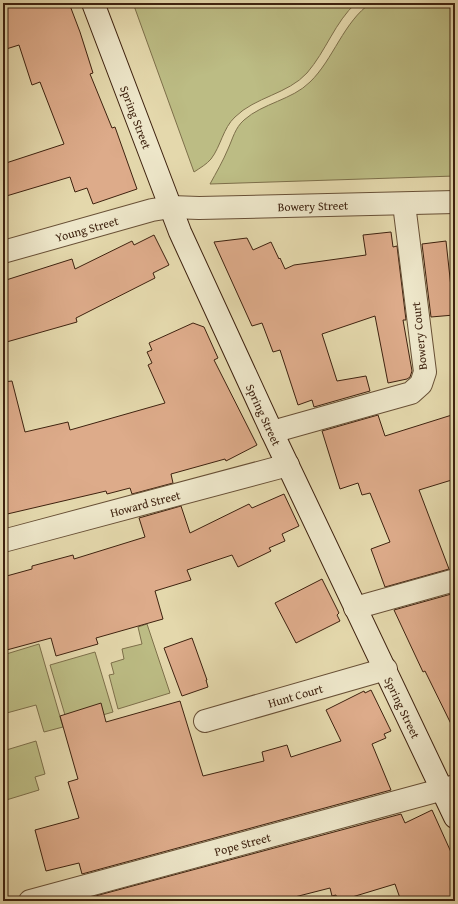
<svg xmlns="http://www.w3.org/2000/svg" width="458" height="904" font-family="'Gentium Book Plus',serif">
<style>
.green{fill:#bcbc84;stroke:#7d6f4a}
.building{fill:#ddab8a;stroke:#3e220f}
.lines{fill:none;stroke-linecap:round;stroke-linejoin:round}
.minor-casing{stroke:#685036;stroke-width:24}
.tertiary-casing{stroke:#685036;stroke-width:24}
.secondary-casing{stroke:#3e220f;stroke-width:24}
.minor{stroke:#ede6c9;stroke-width:22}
.tertiary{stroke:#ede6c9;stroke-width:22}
.secondary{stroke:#ede6c9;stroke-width:22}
.labels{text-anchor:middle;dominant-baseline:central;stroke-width:3.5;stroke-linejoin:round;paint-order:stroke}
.street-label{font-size:12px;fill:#3e220f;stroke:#ede6c9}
</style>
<rect width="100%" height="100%" fill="#e4d8ac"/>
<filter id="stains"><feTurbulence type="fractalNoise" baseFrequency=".005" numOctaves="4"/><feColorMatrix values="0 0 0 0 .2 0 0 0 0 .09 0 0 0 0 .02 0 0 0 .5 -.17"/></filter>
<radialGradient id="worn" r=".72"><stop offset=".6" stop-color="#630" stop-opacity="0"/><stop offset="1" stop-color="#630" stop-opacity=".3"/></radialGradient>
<g class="green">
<path d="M133,3H356C335,22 326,51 307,73C288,94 255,97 235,117C223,128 221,146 211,159C207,164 200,168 194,172Z"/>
<path d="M371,3H455V176L210,184C216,173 223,161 228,149C233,138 235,128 244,120C263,103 292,100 310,82C333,60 344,21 371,3Z"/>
<path d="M147,624L170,693L118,709L109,675L114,674L111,663L124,659L122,649L142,644L138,627Z"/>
<path d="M39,644L63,727L44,732L36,705L3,714V655Z"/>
<path d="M95,652L113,712L68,725L50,665Z"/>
<path d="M36,741L45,774L35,777L39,790L3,801V751Z"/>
</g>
<g class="building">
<path d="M3,3H69L80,32L93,73L90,74L112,128L115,127L137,189L93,204L87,188L75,192L70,177L3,197V164L64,144L40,82L32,85L19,45L3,50Z"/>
<path d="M391,232L393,247L397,246L406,320H403L412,371L410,377L407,379L388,383L375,316L322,334L337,381L366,376L370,391L314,407L312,400L298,405L280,350L273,352L262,323L252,326L214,242L247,238L253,250L271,242L279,259L280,258L285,269L294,265L366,255L363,235Z"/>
<path d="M154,235L169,265L153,273L155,278L76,318L77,322L3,343V281L72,259L75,269L132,241L134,245Z"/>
<path d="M446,241L454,315L431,317L422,244Z"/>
<path d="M193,323L204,327L218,358L214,360L257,445L226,461L225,459L171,474L173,483L132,494L130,488L107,494L106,491L3,515V382L12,381L25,432L68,422L70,430L165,403L148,365L152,363L147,352L152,350L149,343Z"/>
<path d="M455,414V479L419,490L449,569L385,587L371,549L390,542L370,493L362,495L358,483L340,489L322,431L378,415L385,436Z"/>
<path d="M284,494L299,526L282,534L285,541L269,548L271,551L238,567L232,555L187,570L191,580L155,591L163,619L96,638L98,644L56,656L51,638L3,651V577L32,569V566L73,555L74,559L145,537L139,518L181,506L190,533L249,504L252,508Z"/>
<path d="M322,579L339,613L337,615L340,621L296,643L275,603Z"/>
<path d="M455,593V732L425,671L423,672L394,610Z"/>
<path d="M192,638L207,680H206L208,687L182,696L164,648Z"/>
<path d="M371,690L391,731L384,734L386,738L372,744L391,790L82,874L79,863L46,871L35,830L79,818L68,782L78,779L60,716L101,703L106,722L180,701L203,776L264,761L262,752L287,745L291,757L341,741L326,710L364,691L365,693Z"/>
<path d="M432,810L455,861V901H401L395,884L339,901H337L336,895L332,896L330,888L279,901H89L88,898L401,814L405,823Z"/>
</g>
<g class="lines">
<defs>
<g id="minor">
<path d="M272,432L411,393L421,384L425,372L404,204"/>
<path id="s1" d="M3,541L288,465"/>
<path d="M355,608L455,580"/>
<path id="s2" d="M205,721L386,669"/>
<path id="s3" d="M30,901L455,786"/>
</g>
<g id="tertiary">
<path id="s4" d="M3,252L152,210L171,207L199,208L455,202"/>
</g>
<g id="secondary">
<path id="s5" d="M93,3L180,232L272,432L455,817"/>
</g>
</defs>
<use href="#minor" class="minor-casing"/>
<use href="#tertiary" class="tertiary-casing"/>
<use href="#secondary" class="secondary-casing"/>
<use href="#minor" class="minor"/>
<use href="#tertiary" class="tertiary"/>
<use href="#secondary" class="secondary"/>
</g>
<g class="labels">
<g class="street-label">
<text stroke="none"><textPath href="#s5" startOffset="122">Spring Street</textPath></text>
<text stroke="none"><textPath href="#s4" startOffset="316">Bowery Street</textPath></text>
<text stroke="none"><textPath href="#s4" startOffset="87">Young Street</textPath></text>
<text transform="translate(419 336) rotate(-96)">Bowery Court</text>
<text stroke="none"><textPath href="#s5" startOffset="446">Spring Street</textPath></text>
<text stroke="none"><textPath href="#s1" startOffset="147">Howard Street</textPath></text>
<text stroke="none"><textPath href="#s2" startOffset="94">Hunt Court</textPath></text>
<text stroke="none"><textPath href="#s5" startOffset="770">Spring Street</textPath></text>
<text stroke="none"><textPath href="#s3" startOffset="220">Pope Street</textPath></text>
</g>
</g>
<rect width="458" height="904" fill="none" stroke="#e4d8ac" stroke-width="16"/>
<rect x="4" y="4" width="450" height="896" fill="none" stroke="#3e220f" stroke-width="2"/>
<rect x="8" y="8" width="442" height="888" fill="none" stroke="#3e220f"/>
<rect width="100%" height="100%" filter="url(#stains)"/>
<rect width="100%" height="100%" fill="url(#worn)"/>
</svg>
